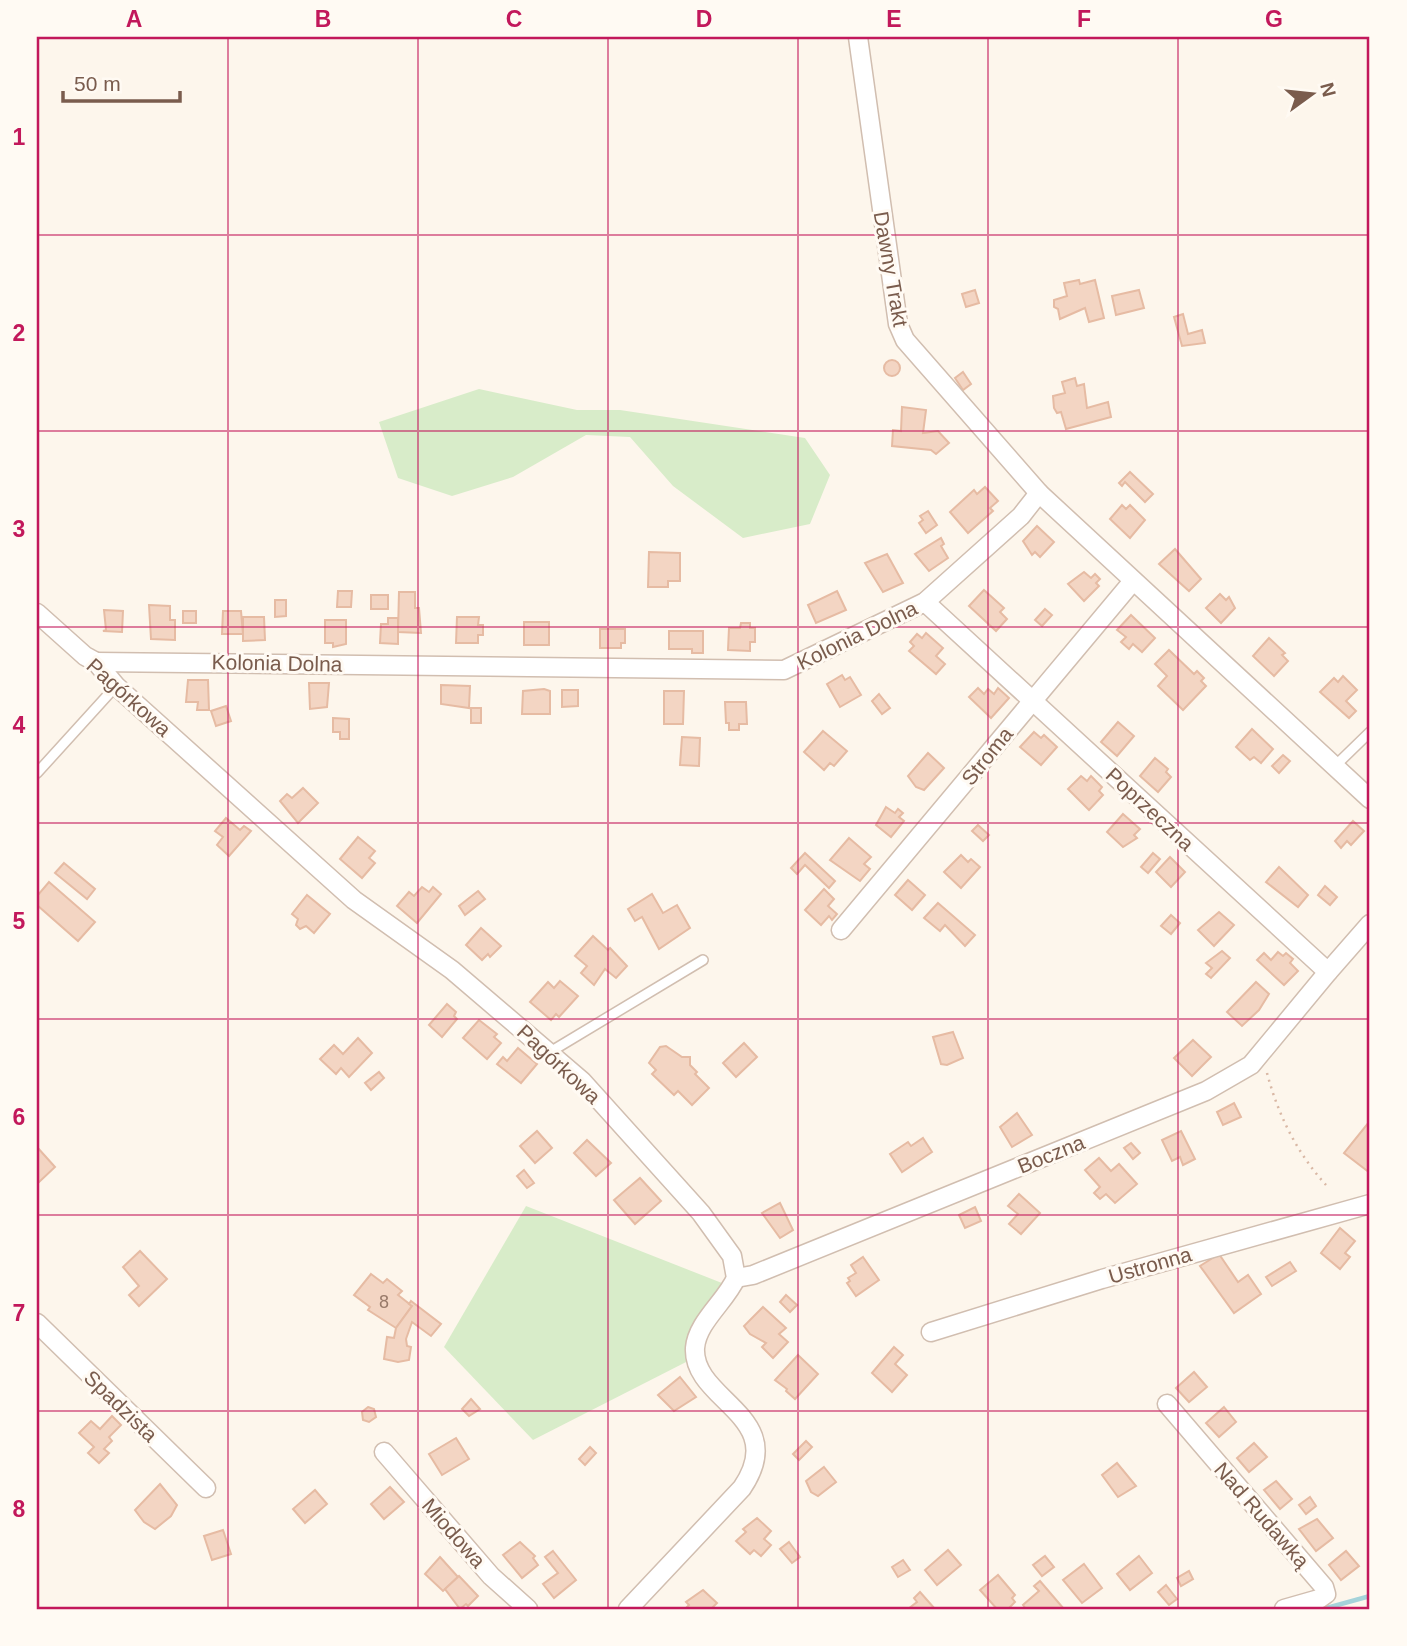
<svg xmlns="http://www.w3.org/2000/svg" width="1407" height="1646" font-family="Helvetica,sans-serif">
<style>
.green{fill:#d8ecc9}
.lines{fill:none;stroke-linecap:round;stroke-linejoin:round}
.stream{stroke:#a5d3da;stroke-width:4.5}
.building{fill:#f3d5c3;stroke:#e6bba3;stroke-width:2}
.service-casing{stroke:#d1beb0;stroke-width:12}
.minor-casing{stroke:#d1beb0;stroke-width:21}
.path{stroke:#d9b8a5;stroke-width:2.5;stroke-dasharray:2 5;stroke-linecap:butt}
.service{stroke:#fff;stroke-width:9}
.minor{stroke:#fff;stroke-width:18}
.grid{fill:none;stroke:#c2185b;stroke-width:2;stroke-opacity:0.55}
.labels{text-anchor:middle;dominant-baseline:central;stroke-width:6;stroke-linejoin:round;paint-order:stroke}
.number-label{font-size:18px;fill:#987a6a}
.street-label{font-size:21px;fill:#7a5c4d;stroke:#fffaf3}
.neatline{fill:none;stroke:#c2185b;stroke-width:2.5}
.grid-label{font-size:23px;text-anchor:middle;font-weight:bold;fill:#c2185b}
</style>
<rect width="100%" height="100%" fill="#fdf6ec"/>
<g class="green">
<path d="M479,389L577,410H620L805,438L830,475L810,524L743,538L673,486L630,437L586,435L513,477L452,496L398,478L379,422Z"/>
<path d="M526,1206L727,1285L690,1360L533,1440L444,1347Z"/>
</g>
<g class="lines">
<path class="stream" d="M1323,1609L1370,1596"/>
</g>
<g class="building">
<path d="M1079,280L1080,284L1095,280L1104,318L1089,322L1085,308L1060,319L1058,309L1054,307V300L1067,296L1064,283Z"/>
<path d="M975,290L979,303L966,307L962,294Z"/>
<path d="M1139,290L1144,308L1116,315L1112,296Z"/>
<path d="M1183,314L1188,334L1202,330L1205,343L1182,346L1174,317Z"/>
<circle cx="892" cy="368" r="8"/>
<path d="M963,372L971,384L963,390L955,378Z"/>
<path d="M1075,378L1077,386L1084,384L1087,408L1108,402L1111,417L1066,429L1061,412L1057,413L1054,408L1053,396L1065,393L1062,382Z"/>
<path d="M902,407L926,410L923,433L938,431L949,443L936,454L931,450L892,446L893,430L901,431Z"/>
<path d="M1130,472L1153,494L1145,502L1125,482L1122,486L1119,483Z"/>
<path d="M985,487L998,501L990,508L993,511L968,533L950,512L974,490L977,494Z"/>
<path d="M1122,505L1126,509L1130,505L1145,520L1130,538L1110,519Z"/>
<path d="M928,511L937,525L926,533L919,523L923,520L920,516Z"/>
<path d="M1037,526L1054,542L1040,557L1035,552L1032,555L1023,541Z"/>
<path d="M941,538L944,544L941,546L948,558L929,571L915,554Z"/>
<path d="M1175,549L1201,579L1189,591L1159,564Z"/>
<path d="M649,552L680,553V581H668V587H648Z"/>
<path d="M887,554L903,583L883,592L865,563Z"/>
<path d="M1084,572L1091,578L1095,574L1100,579L1096,583L1099,586L1084,601L1068,584Z"/>
<path d="M984,590L1004,608L1000,612L1007,619L996,631L969,606Z"/>
<path d="M338,591H352L351,607H337Z"/>
<path d="M837,591L846,610L816,623L808,605Z"/>
<path d="M399,592H415V608H419L421,633L398,632Z"/>
<path d="M1220,594L1226,600L1229,597L1235,608L1221,623L1206,608Z"/>
<rect x="371" y="595" width="17" height="14"/>
<path d="M275,600H286V616L275,617Z"/>
<path d="M149,605L170,606V620H175V640L151,639Z"/>
<path d="M1045,609L1052,615L1042,626L1035,620Z"/>
<path d="M104,610L123,611L122,632L103,631L106,630Z"/>
<rect x="183" y="611" width="13" height="12"/>
<path d="M223,611H241L243,634H222Z"/>
<path d="M1131,615L1155,638L1142,652L1133,644L1129,649L1121,642L1126,637L1117,630Z"/>
<path d="M243,617H264L265,640L243,641Z"/>
<path d="M457,617H479L478,625H483V635H478V643H456Z"/>
<path d="M388,618H398V644L380,643L381,624H388Z"/>
<path d="M325,620H346V644L333,647V643H325Z"/>
<rect x="524" y="622" width="25" height="23"/>
<path d="M741,623H750V628H755V642H750V651L728,650L729,628H740Z"/>
<path d="M600,629H625V643H621V648H600Z"/>
<path d="M669,631H703V653H692V649H669Z"/>
<path d="M926,633L943,648L936,656L945,664L936,674L909,651L914,646L910,642L917,634L922,638Z"/>
<path d="M1269,638L1285,653L1282,655L1288,661L1274,676L1253,656Z"/>
<path d="M1169,650L1194,674L1197,671L1204,678L1201,681L1206,686L1183,710L1158,686L1167,676L1155,664Z"/>
<path d="M842,675L845,680L850,677L861,695L840,707L827,684Z"/>
<path d="M1343,676L1357,690L1346,701L1356,711L1349,718L1320,692L1334,678L1338,682Z"/>
<path d="M188,680H208L209,710H197L198,702H186Z"/>
<path d="M309,683H329L327,707L310,709Z"/>
<path d="M441,685L470,686L469,708L441,704Z"/>
<path d="M978,688L984,694L988,689L994,694L998,688L1009,698L991,718L969,697Z"/>
<path d="M544,689L550,691V714H522L523,691Z"/>
<path d="M562,690H578V706L562,707Z"/>
<path d="M664,691H684L683,724H664Z"/>
<path d="M879,694L890,708L882,714L872,701Z"/>
<path d="M725,702H746L747,724H739V730H729V723H726Z"/>
<path d="M226,706L231,721L216,726L211,711Z"/>
<rect x="471" y="708" width="10" height="15"/>
<path d="M333,718L349,719V739H340V732H333Z"/>
<path d="M1118,722L1134,736L1117,756L1101,742Z"/>
<path d="M1252,729L1273,749L1261,763L1254,757L1250,760L1236,747Z"/>
<path d="M823,731L847,751L834,766L830,763L824,770L804,752Z"/>
<path d="M1034,732L1041,738L1044,735L1057,747L1041,765L1020,747Z"/>
<path d="M682,737L700,738L699,766L680,765Z"/>
<path d="M928,753L944,768L924,790L916,787L908,776Z"/>
<path d="M1283,755L1290,761L1279,773L1272,766Z"/>
<path d="M1155,758L1168,769L1166,772L1171,777L1158,792L1140,776Z"/>
<path d="M1081,776L1087,781L1091,776L1102,787L1099,791L1103,795L1089,810L1068,789Z"/>
<path d="M303,788L318,803L298,823L280,801L287,794L292,798Z"/>
<path d="M886,807L895,813L898,809L903,813L899,817L904,821L891,837L876,825Z"/>
<path d="M1123,814L1140,829L1134,835L1137,838L1123,847L1107,832Z"/>
<path d="M226,818L240,830L244,826L251,831L229,856L217,845L223,837L215,831Z"/>
<path d="M1353,821L1364,831L1351,845L1347,841L1341,848L1335,841Z"/>
<path d="M978,825L989,835L983,841L972,831Z"/>
<path d="M358,837L375,851L369,858L375,863L362,878L340,859Z"/>
<path d="M849,838L871,857L864,864L870,869L860,881L830,860Z"/>
<path d="M805,853L835,881L829,888L805,865L797,874L791,868Z"/>
<path d="M1153,853L1160,859L1148,873L1141,867Z"/>
<path d="M961,855L968,862L971,859L980,867L961,888L944,872Z"/>
<path d="M1170,857L1185,872L1171,887L1156,872Z"/>
<path d="M64,863L95,889L87,899L55,873Z"/>
<path d="M1279,867L1308,895L1298,907L1266,882Z"/>
<path d="M908,880L925,895L912,910L895,895Z"/>
<path d="M49,882L95,922L78,941L37,905V896Z"/>
<path d="M1325,886L1337,897L1330,905L1318,895Z"/>
<path d="M422,887L429,892L433,887L441,894L417,923L397,906L409,892L414,896Z"/>
<path d="M824,889L834,899L828,906L837,914L832,920L829,916L821,925L805,910Z"/>
<path d="M478,891L485,899L465,915L459,906Z"/>
<path d="M652,894L663,913L677,905L690,928L659,949L642,917L635,921L628,909Z"/>
<path d="M307,895L330,914L314,933L306,926L300,929L296,925L298,919L292,914Z"/>
<path d="M938,903L975,935L965,946L945,925L940,931L924,918Z"/>
<path d="M1219,912L1234,925L1214,946L1198,930Z"/>
<path d="M1171,915L1180,923L1171,934L1161,926Z"/>
<path d="M481,928L501,946L490,957L488,954L482,960L466,945Z"/>
<path d="M593,936L608,950L610,948L627,966L616,978L605,969L594,985L581,973L587,966L575,956Z"/>
<path d="M1222,951L1230,958L1211,978L1206,974L1212,968L1206,963Z"/>
<path d="M1278,952L1283,956L1286,953L1293,959L1290,963L1298,971L1284,985L1257,960L1264,953L1271,960Z"/>
<path d="M560,981L578,996L559,1017L556,1014L551,1020L530,1002L548,982L554,988Z"/>
<path d="M1256,982L1269,994L1259,1010L1242,1026L1227,1012Z"/>
<path d="M447,1004L456,1012L454,1016L457,1019L442,1037L429,1025Z"/>
<path d="M479,1020L497,1034L494,1037L501,1043L487,1059L463,1038Z"/>
<path d="M953,1032L963,1058L947,1065L941,1064L933,1037Z"/>
<path d="M358,1038L372,1053L349,1077L341,1068L336,1074L320,1059L334,1045L343,1054Z"/>
<path d="M1193,1040L1211,1057L1192,1076L1174,1058Z"/>
<path d="M744,1043L757,1057L736,1077L723,1063Z"/>
<path d="M666,1046L682,1057H690V1065L697,1072L695,1074L709,1088L692,1105L678,1091L674,1095L652,1074L656,1070L649,1063L660,1047Z"/>
<path d="M518,1048L537,1064L521,1083L497,1064L503,1057L507,1061Z"/>
<path d="M379,1072L384,1078L371,1090L365,1083Z"/>
<path d="M1234,1103L1241,1117L1223,1125L1217,1112Z"/>
<path d="M1017,1113L1032,1135L1012,1147L1000,1127Z"/>
<path d="M1369,1122L1370,1123V1173L1344,1153Z"/>
<path d="M537,1131L552,1148L535,1163L520,1146Z"/>
<path d="M1181,1131L1195,1159L1183,1165L1180,1157L1172,1161L1162,1140Z"/>
<path d="M923,1138L932,1152L902,1172L890,1154L908,1142L911,1146Z"/>
<path d="M587,1140L611,1163L596,1176L574,1153Z"/>
<path d="M1131,1143L1140,1153L1133,1159L1124,1148Z"/>
<path d="M37,1147L55,1167L37,1184Z"/>
<path d="M1099,1158L1111,1171L1119,1164L1137,1184L1115,1203L1106,1194L1100,1199L1094,1193L1100,1187L1085,1170Z"/>
<path d="M524,1170L534,1183L527,1188L517,1176Z"/>
<path d="M640,1178L661,1201L635,1224L614,1200Z"/>
<path d="M1019,1194L1040,1213L1021,1234L1009,1224L1018,1214L1008,1206Z"/>
<path d="M780,1203L793,1230L780,1238L762,1213Z"/>
<path d="M975,1207L981,1221L965,1228L959,1215Z"/>
<path d="M1340,1228L1355,1241L1345,1253L1350,1257L1340,1269L1321,1253Z"/>
<path d="M140,1251L167,1279L139,1306L129,1295L139,1286L123,1267Z"/>
<path d="M1219,1254L1238,1282L1248,1275L1261,1294L1234,1313L1200,1266Z"/>
<path d="M863,1257L879,1280L856,1296L847,1283L850,1281L848,1278L856,1273L851,1265Z"/>
<path d="M1290,1262L1296,1271L1272,1286L1266,1277Z"/>
<path d="M371,1274L383,1283L387,1279L402,1291L398,1295L412,1306L396,1328L368,1310L370,1307L354,1295Z"/>
<path d="M786,1295L797,1305L790,1312L780,1302Z"/>
<path d="M411,1301L441,1324L431,1336L412,1322L406,1339L407,1346L411,1347L409,1360L398,1362L384,1359L387,1337L394,1338L396,1328L412,1306L409,1304Z"/>
<path d="M763,1307L786,1328L779,1334L788,1342L773,1358L762,1347L766,1343L750,1334L744,1326Z"/>
<path d="M894,1347L903,1355L895,1364L907,1375L892,1392L872,1373Z"/>
<path d="M798,1355L818,1374L795,1399L786,1391L787,1389L775,1380Z"/>
<path d="M1194,1372L1207,1387L1189,1402L1176,1388Z"/>
<path d="M680,1377L696,1397L674,1411L658,1395Z"/>
<path d="M471,1399L480,1409L469,1416L462,1409Z"/>
<path d="M368,1407L374,1409L376,1417L369,1422L363,1420L362,1412Z"/>
<path d="M1224,1407L1236,1422L1219,1437L1206,1423Z"/>
<path d="M112,1416L121,1425L109,1437L112,1441L104,1449L109,1453L99,1463L88,1453L94,1447L79,1433L91,1421L100,1429Z"/>
<path d="M456,1438L469,1459L442,1475L429,1454Z"/>
<path d="M806,1441L812,1447L799,1460L793,1454Z"/>
<path d="M1254,1443L1267,1457L1249,1472L1237,1458Z"/>
<path d="M590,1447L596,1453L585,1465L579,1459Z"/>
<path d="M1117,1463L1136,1486L1118,1497L1102,1475Z"/>
<path d="M824,1467L836,1482L818,1496L811,1492L806,1481Z"/>
<path d="M1276,1481L1292,1499L1280,1509L1264,1490Z"/>
<path d="M160,1484L177,1505L171,1516L155,1529L144,1522L135,1510Z"/>
<path d="M390,1487L404,1502L384,1519L371,1504Z"/>
<path d="M315,1490L327,1504L305,1523L293,1509Z"/>
<path d="M1310,1497L1316,1506L1306,1514L1299,1505Z"/>
<path d="M757,1518L771,1531L764,1539L771,1545L761,1556L754,1550L750,1554L736,1541L746,1532L743,1529Z"/>
<path d="M1317,1519L1333,1538L1316,1551L1299,1529Z"/>
<path d="M223,1530L231,1554L212,1560L204,1536Z"/>
<path d="M520,1542L535,1556L533,1558L538,1565L522,1578L503,1555Z"/>
<path d="M789,1542L800,1557L792,1563L780,1549Z"/>
<path d="M948,1550L961,1565L937,1585L925,1570Z"/>
<path d="M553,1551L576,1580L554,1598L543,1584L558,1573L545,1557Z"/>
<path d="M1346,1551L1359,1566L1341,1580L1329,1565Z"/>
<path d="M1045,1556L1054,1567L1042,1576L1033,1565Z"/>
<path d="M1139,1556L1152,1573L1130,1590L1117,1574Z"/>
<path d="M440,1557L458,1577L443,1591L425,1574Z"/>
<path d="M903,1560L910,1570L898,1577L892,1567Z"/>
<path d="M1084,1564L1102,1588L1082,1603L1063,1580Z"/>
<path d="M1189,1571L1193,1579L1181,1586L1177,1578Z"/>
<path d="M998,1575L1015,1595L1012,1598L1015,1602L1010,1607L1012,1609H997L980,1590Z"/>
<path d="M459,1576L478,1596L468,1606L466,1604L460,1609L445,1589Z"/>
<path d="M1040,1581L1064,1609H1026L1023,1605L1039,1591L1034,1586Z"/>
<path d="M1166,1585L1177,1599L1169,1605L1158,1592Z"/>
<path d="M703,1590L717,1603L711,1609H685L689,1605L686,1602Z"/>
<path d="M920,1592L935,1609H908L917,1602L914,1598Z"/>
</g>
<g class="lines">
<defs>
<g id="service">
<path d="M1335,766L1370,732"/>
<path d="M37,773L116,686"/>
<path d="M550,1052L703,960"/>
</g>
<g id="minor">
<path d="M858,37L898,324L905,340L1039,493"/>
<path d="M925,602L1328,972L1370,924"/>
<path d="M37,613L85,656L96,662L116,686L354,900L452,970L582,1081L701,1213L732,1256L736,1278C726,1301 697,1322 695,1348C692,1401 791,1416 742,1488L628,1609"/>
<path d="M96,662L784,670L925,602L1021,516L1039,493L1370,799"/>
<path d="M841,930L1133,581"/>
<path d="M736,1278L753,1275L1206,1091L1251,1065L1328,972"/>
<path d="M37,1323L206,1488"/>
<path d="M931,1332L1102,1279L1370,1204"/>
<path d="M1167,1404L1324,1587L1326,1594L1319,1599L1284,1609"/>
<path d="M384,1452L491,1576L528,1609"/>
</g>
</defs>
<use href="#service" class="service-casing"/>
<use href="#minor" class="minor-casing"/>
<path class="path" d="M1267,1073C1278,1115 1297,1153 1326,1185"/>
<use href="#service" class="service"/>
<use href="#minor" class="minor"/>
</g>
<path class="grid" d="M228,37V1609M418,37V1609M608,37V1609M798,37V1609M988,37V1609M1178,37V1609M37,235H1370M37,431H1370M37,627H1370M37,823H1370M37,1019H1370M37,1215H1370M37,1411H1370"/>
<g class="labels">
<g class="number-label">
<text x="384" y="1302">8</text>
</g>
<g class="street-label">
<text transform="translate(891 269) rotate(80)">Dawny Trakt</text>
<text transform="translate(857 635) rotate(-26)">Kolonia Dolna</text>
<text transform="translate(277 663) rotate(1)">Kolonia Dolna</text>
<text transform="translate(129 697) rotate(42)">Pagórkowa</text>
<text transform="translate(987 756) rotate(-51)">Stroma</text>
<text transform="translate(1150 809) rotate(43)">Poprzeczna</text>
<text transform="translate(559 1064) rotate(43)">Pagórkowa</text>
<text transform="translate(1051 1154) rotate(-22)">Boczna</text>
<text transform="translate(1150 1265) rotate(-16)">Ustronna</text>
<text transform="translate(121 1406) rotate(44)">Spadzista</text>
<text transform="translate(1262 1515) rotate(49)">Nad Rudawką</text>
<text transform="translate(454 1533) rotate(49)">Miodowa</text>
</g>
</g>
<rect width="1407" height="1646" fill="none" stroke="#fffaf3" stroke-width="77"/>
<g transform="translate(1312 94) rotate(75)" stroke="#fffaf3" stroke-width="5" paint-order="stroke">
<path d="M0-5L12 26L0 18L-12 26Z" fill="#7a5c4d"/>
<text y="-10" font-size="19" font-weight="bold" text-anchor="middle" fill="#7a5c4d">N</text>
</g>
<path d="M63 91v10h117v-10" fill="none" stroke="#7a5c4d" stroke-width="3.5"/>
<text x="74" y="91" font-size="21" fill="#7a5c4d" stroke="#fffaf3" stroke-width="5" paint-order="stroke">50 m</text>
<rect x="38" y="38" width="1330" height="1570" class="neatline"/>
<g class="grid-label">
<text x="134" y="27">A</text>
<text x="323" y="27">B</text>
<text x="514" y="27">C</text>
<text x="704" y="27">D</text>
<text x="894" y="27">E</text>
<text x="1084" y="27">F</text>
<text x="1274" y="27">G</text>
<text x="19" y="145">1</text>
<text x="19" y="341">2</text>
<text x="19" y="537">3</text>
<text x="19" y="733">4</text>
<text x="19" y="929">5</text>
<text x="19" y="1125">6</text>
<text x="19" y="1321">7</text>
<text x="19" y="1517">8</text>
</g>
</svg>
